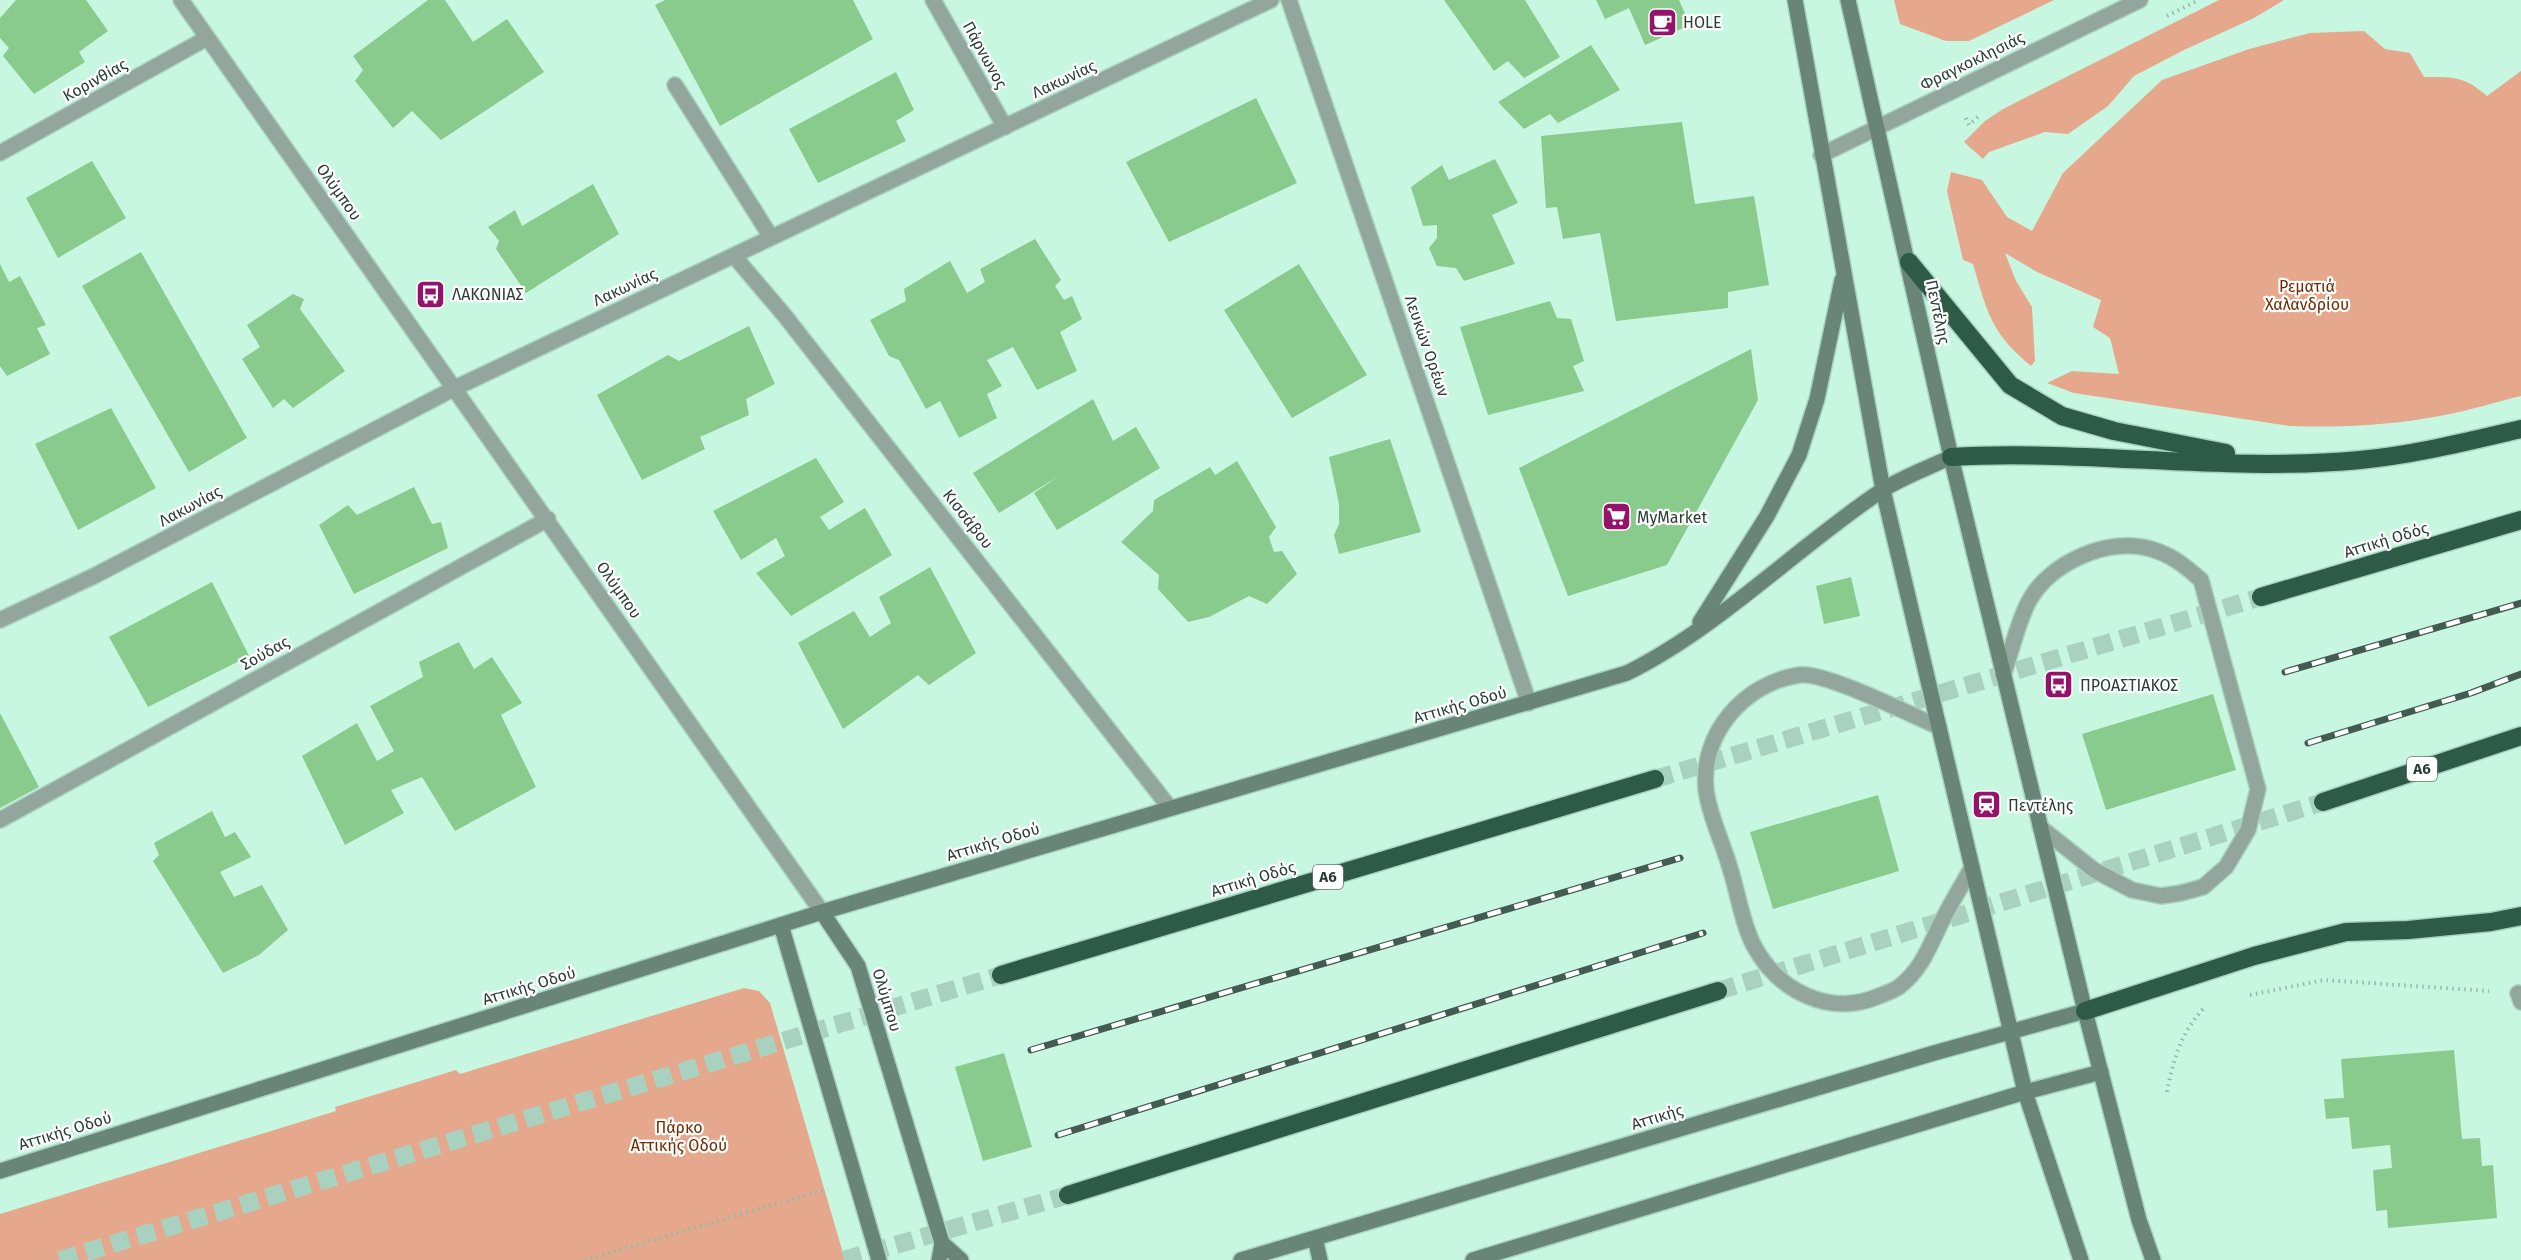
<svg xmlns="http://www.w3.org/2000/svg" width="2521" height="1260" font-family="'Fira Sans',sans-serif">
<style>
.green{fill:#e5a88c}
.building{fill:#89ca8d}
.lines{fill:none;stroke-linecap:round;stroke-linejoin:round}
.motorway-tunnel{stroke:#a8d2bf;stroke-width:18;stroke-dasharray:18 9;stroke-linecap:butt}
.service-casing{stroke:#a8d2bf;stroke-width:18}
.pedestrian-casing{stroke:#a8d2bf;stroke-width:18}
.minor-casing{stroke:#a8d2bf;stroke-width:18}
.tertiary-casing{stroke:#a8d2bf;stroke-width:18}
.secondary-casing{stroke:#a8d2bf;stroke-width:18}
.motorway-casing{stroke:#a8d2bf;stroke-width:21}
.path{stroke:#93b9a8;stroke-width:4;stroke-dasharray:1.5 4.5;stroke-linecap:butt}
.service{stroke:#93a69d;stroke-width:15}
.pedestrian{stroke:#93a69d;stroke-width:15}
.minor{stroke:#93a69d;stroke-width:15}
.tertiary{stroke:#93a69d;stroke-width:15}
.secondary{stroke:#688578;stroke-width:15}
.motorway{stroke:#2e5a48;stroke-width:18}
.rail-casing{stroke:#435b51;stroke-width:7}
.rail{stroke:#fff;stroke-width:4.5;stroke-dasharray:14;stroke-linecap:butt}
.labels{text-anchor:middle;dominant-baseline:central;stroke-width:4.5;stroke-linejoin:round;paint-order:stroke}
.shield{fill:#fff;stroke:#6b7872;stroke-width:1.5}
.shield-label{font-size:15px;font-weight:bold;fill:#2b3e36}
.poi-label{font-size:16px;fill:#2b3e36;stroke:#fff;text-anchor:start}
.street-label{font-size:16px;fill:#2b3e36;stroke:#fff}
.park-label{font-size:16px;fill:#702b00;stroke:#fff}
</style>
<rect width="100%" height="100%" fill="#c7f7e1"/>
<g class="green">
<path d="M1894,0H2054L1969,41H1946L1900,24Z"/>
<path d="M2219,0H2284L2254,18L2184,50L2134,76L2108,106L2068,134L2045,132L1989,152L1983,159L1964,142L1985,121L2003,109Z"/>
<path d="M2364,31L2385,49L2410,53L2424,77C2454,77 2464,76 2487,96L2521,71V396C2496,402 2471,410 2445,415C2394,425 2342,428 2290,426L2074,393L2047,383L2072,371L2119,374L2110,338L2093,327L2101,300L2037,272L2005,253L2016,281L2032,307L2035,361L2031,366C1991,333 1987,312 1973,264L1963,260L1947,191L1951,172L1982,180L2007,217L2032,231L2063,173L2162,80L2249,49L2310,33Z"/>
<path d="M744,988L759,991L770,1003L845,1260H0V1214L336,1111L335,1107L456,1070L460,1074Z"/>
</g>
<g class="building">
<path d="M16,0H86L108,31L79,52L85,62L34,94L3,56L9,48L0,38V18Z"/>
<path d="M428,0H445L473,42L507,19L544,72L441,140L412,111L393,128L355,81L363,70L353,56Z"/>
<path d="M665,0H853L873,39L720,126L655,5Z"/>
<path d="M1444,0H1525L1560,57L1524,78L1508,61L1494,71Z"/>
<path d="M1596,0H1679L1690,25L1645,45L1629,8L1605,19Z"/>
<path d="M1591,45L1620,90L1558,123L1550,114L1524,129L1498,102Z"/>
<path d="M896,72L914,110L896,121L906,141L818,183L789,129Z"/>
<path d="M1256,98L1297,183L1169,242L1126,162Z"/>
<path d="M1682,122L1695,204L1754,196L1769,285L1728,292V308L1616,321L1600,233L1563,239L1557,207L1546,208L1541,136Z"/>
<path d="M1495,159L1518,203L1492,215L1515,264L1464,281L1456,268L1437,266L1429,248L1437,238V225L1423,226L1411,187L1442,165L1449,180Z"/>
<path d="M92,161L126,218L58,258L26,198Z"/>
<path d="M593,184L619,234L526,293L496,249L499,241L488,227L515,210L522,226Z"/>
<path d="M1035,239L1061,280L1055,286L1064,300L1072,296L1082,319L1060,332L1077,371L1037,390L1013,347L987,360L1002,386L987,394L997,418L959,438L940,401L926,409L899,360L889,356L870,320L906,301L904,289L950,261L967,293L985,282L980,269Z"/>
<path d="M141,252L247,438L189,472L82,286Z"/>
<path d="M0,264L9,282L20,276L46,325L37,328L50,354L7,376L0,366Z"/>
<path d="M1299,264L1367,375L1292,418L1224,310Z"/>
<path d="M293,294L304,299L300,309L345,371L293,408L284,399L273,408L242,359L260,347L247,325Z"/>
<path d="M1550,301L1557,318L1571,319L1584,361L1573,366L1584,391L1488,415L1460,327Z"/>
<path d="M749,326L775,384L746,399L749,415L700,437L705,449L642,480L597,395L668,355L679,361Z"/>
<path d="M1751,349L1758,400L1667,565L1568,596L1519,468Z"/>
<path d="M1093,399L1113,441L1136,427L1160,468L1057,530L1034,493L1059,476L999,513L973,473Z"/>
<path d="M111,408L156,488L78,530L35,444Z"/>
<path d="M1390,439L1421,532L1339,554L1334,535L1339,524V504L1329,457Z"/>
<path d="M816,458L844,502L820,517L829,530L865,508L892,555L791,616L756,573L785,556L776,538L741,560L713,511Z"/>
<path d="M1237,461L1276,527L1269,537L1274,552L1282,551L1297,574L1267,604L1249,596L1209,617L1188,622L1158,589L1159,575L1121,542L1153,511L1154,500L1210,467L1215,475Z"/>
<path d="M414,487L432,524L441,522L448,548L354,594L319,525L348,505L357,515Z"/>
<path d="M930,567L976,653L929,685L918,675L843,729L798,643L854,611L870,637L891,623L879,597Z"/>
<path d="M1851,577L1860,616L1824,624L1816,586Z"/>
<path d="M212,582L249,656L148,707L109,637Z"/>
<path d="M459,642L474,669L492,657L522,703L501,715L536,787L455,831L422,777L391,790L404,813L345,845L302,756L357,723L377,761L394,751L370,706L423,677L419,662Z"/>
<path d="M2213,694L2236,770L2106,810L2082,734Z"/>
<path d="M0,713L39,787L0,808Z"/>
<path d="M1878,795L1899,871L1773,909L1750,832Z"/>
<path d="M212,811L225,837L235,832L251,857L220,872L234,897L262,885L288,930L259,955L223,973L153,861L159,855L154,843Z"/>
<path d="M2454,1050L2462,1139L2480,1138L2482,1166L2493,1165L2497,1218L2388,1228L2387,1210L2376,1211L2373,1170L2392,1168L2390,1145L2352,1149L2349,1117L2326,1119L2324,1099L2344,1098L2341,1059Z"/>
<path d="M1004,1053L1032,1147L983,1161L955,1067Z"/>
</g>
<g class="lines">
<g class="motorway-tunnel">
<path d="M1655,779L2261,597"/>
<path d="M1718,991L2323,802"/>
<path d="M60,1260L1001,975"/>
<path d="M844,1260L1068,1195"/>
</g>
<defs>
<g id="service">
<path d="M675,85L771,237"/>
<path d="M2003,675C2012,651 2017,623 2029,601C2049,563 2109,536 2151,549C2172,555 2185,566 2201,580L2258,789L2248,830L2226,867L2203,887L2181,893L2161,896L2132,890L2094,870L2040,827"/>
<path d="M1939,727C1911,715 1824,671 1799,675C1745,683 1700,733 1706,790C1709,815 1723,843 1730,868C1738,893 1742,923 1754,946C1779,992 1830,1017 1879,996C1886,993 1894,991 1900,986C1923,968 1930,944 1943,919C1952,901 1963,884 1972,867"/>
<path d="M0,820L548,519"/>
</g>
<path id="pedestrian" d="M2518,993L2521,1002"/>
<g id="minor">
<path d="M933,0L1005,127"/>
<path d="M1289,0L1529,703"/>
<path d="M0,153L207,38"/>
<path d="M734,256L785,316L1170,808"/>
<path d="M0,620L94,576L455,388L1271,0"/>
</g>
<g id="tertiary">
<path d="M181,0L822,912"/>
<path d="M1821,155L2140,0"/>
</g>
<g id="secondary">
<path d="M1795,0L1883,490L2025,1092L2081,1260"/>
<path d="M1848,0L1951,457L2085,1011L2139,1220L2153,1260"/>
<path d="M1700,622L1767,516L1799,455L1817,399L1842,280"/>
<path d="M822,912L858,966L942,1243L939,1260"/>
<path d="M781,925L879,1260"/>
<path d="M0,1171L822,912L1627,673C1718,628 1796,548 1881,491C1902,477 1928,468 1951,457"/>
<path d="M1315,1238L1320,1260"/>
<path d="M942,1243L961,1260"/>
<path d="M1241,1260L1934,1053L2085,1011"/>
<path d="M1473,1260L2025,1092L2101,1072"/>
</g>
<g id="motorway">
<path d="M1909,262L2010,385L2062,416L2114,431L2226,453"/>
<path d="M1951,457C2087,449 2224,473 2360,460C2414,455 2469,441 2521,429"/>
<path d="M2261,597L2521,520"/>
<path d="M2323,802L2521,736"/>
<path d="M1001,975L1655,779"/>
<path d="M2085,1011L2254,956L2346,932L2408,930L2491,922L2521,916"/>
<path d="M1068,1195L1718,991"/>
</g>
</defs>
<use href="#service" class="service-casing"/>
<use href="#pedestrian" class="pedestrian-casing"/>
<use href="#minor" class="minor-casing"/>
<use href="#tertiary" class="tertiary-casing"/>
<use href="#secondary" class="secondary-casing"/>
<use href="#motorway" class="motorway-casing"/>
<g class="path">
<path d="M2167,16L2199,0"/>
<path d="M1966,118L1969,125L1980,115"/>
<path d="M2250,995L2324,980L2489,991"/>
<path d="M2167,1092C2173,1060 2181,1033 2203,1009"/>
<path d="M585,1260L827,1189"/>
</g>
<use href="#service" class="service"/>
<use href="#pedestrian" class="pedestrian"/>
<use href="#minor" class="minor"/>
<use href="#tertiary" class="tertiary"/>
<use href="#secondary" class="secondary"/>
<use href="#motorway" class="motorway"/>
<defs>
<g id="rail">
<path d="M2285,672L2521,603"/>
<path d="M2308,743L2471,693L2521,674"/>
<path d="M1031,1050L1680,858"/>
<path d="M1058,1135L1703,933"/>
</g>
</defs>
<use href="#rail" class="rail-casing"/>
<use href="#rail" class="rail"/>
</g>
<defs>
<symbol id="cafe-square" viewBox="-11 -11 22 22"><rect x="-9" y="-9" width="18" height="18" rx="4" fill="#95126a" stroke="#fff"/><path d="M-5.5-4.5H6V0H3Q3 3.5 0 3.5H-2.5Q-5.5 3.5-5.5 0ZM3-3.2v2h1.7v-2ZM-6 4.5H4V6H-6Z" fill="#fff"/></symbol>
<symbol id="bus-square" viewBox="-11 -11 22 22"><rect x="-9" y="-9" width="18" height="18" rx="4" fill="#95126a" stroke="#fff"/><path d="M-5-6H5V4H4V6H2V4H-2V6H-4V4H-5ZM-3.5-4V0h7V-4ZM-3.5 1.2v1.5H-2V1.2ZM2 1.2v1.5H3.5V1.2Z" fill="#fff"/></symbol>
<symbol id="supermarket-square" viewBox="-11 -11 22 22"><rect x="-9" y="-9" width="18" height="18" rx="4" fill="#95126a" stroke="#fff"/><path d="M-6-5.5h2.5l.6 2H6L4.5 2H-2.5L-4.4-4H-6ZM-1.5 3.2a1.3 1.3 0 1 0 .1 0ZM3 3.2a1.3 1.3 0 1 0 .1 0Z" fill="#fff"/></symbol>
<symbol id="station-square" viewBox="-11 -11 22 22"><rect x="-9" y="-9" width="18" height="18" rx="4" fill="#95126a" stroke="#fff"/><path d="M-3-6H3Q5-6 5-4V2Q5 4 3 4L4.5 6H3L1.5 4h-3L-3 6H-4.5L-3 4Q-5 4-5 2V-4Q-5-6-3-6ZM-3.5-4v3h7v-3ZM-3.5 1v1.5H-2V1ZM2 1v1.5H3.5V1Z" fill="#fff"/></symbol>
</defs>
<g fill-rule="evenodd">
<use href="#cafe-square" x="1646" y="6" width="33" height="33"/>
<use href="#bus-square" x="414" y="278" width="33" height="33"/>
<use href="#supermarket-square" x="1600" y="500" width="33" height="33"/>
<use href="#bus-square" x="2042" y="668" width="33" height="33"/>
<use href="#station-square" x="1970" y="788" width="33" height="33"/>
</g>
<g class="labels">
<g class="shield">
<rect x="2407" y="757" width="30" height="24" rx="4.5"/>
<rect x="1313" y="865" width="30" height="24" rx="4.5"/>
</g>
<g class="shield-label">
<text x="2422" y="769">Α6</text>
<text x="1328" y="877">Α6</text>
</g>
<g class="poi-label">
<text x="1683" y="22">HOLE</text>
<text x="452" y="294">ΛΑΚΩΝΙΑΣ</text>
<text x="1637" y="517">MyMarket</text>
<text x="2080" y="685">ΠΡΟΑΣΤΙΑΚΟΣ</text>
<text x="2008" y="805">Πεντέλης</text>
</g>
<g class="street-label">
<text transform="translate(985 55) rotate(61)">Πάρνωνος</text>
<text transform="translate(1972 61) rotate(-26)">Φραγκοκλησιάς</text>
<text transform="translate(1064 79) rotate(-25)">Λακωνίας</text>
<text transform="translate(95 80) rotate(-29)">Κορινθίας</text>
<text transform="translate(339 192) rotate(55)">Ολύμπου</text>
<text transform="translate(625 287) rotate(-25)">Λακωνίας</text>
<text transform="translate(1938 312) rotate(78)">Πεντέλης</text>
<text transform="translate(1427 346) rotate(71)">Λευκών Ορέων</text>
<text transform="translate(190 506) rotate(-28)">Λακωνίας</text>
<text transform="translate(968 519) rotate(52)">Κισσάβου</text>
<text transform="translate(2386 540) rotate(-17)">Αττική Οδός</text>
<text transform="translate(619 590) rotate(55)">Ολύμπου</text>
<text transform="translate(265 653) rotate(-29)">Σούδας</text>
<text transform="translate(1460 705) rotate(-16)">Αττικής Οδού</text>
<text transform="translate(993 842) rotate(-17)">Αττικής Οδού</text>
<text transform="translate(1253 879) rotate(-17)">Αττική Οδός</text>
<text transform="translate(529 986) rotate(-17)">Αττικής Οδού</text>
<text transform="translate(887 1000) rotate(73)">Ολύμπου</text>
<text transform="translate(1657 1117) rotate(-17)">Αττικής</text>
<text transform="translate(65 1131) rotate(-17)">Αττικής Οδού</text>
</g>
<g class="park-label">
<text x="2307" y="286">Ρεματιά<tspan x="2307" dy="18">Χαλανδρίου</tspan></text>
<text x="679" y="1127">Πάρκο<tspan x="679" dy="18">Αττικής Οδού</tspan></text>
</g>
</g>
</svg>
